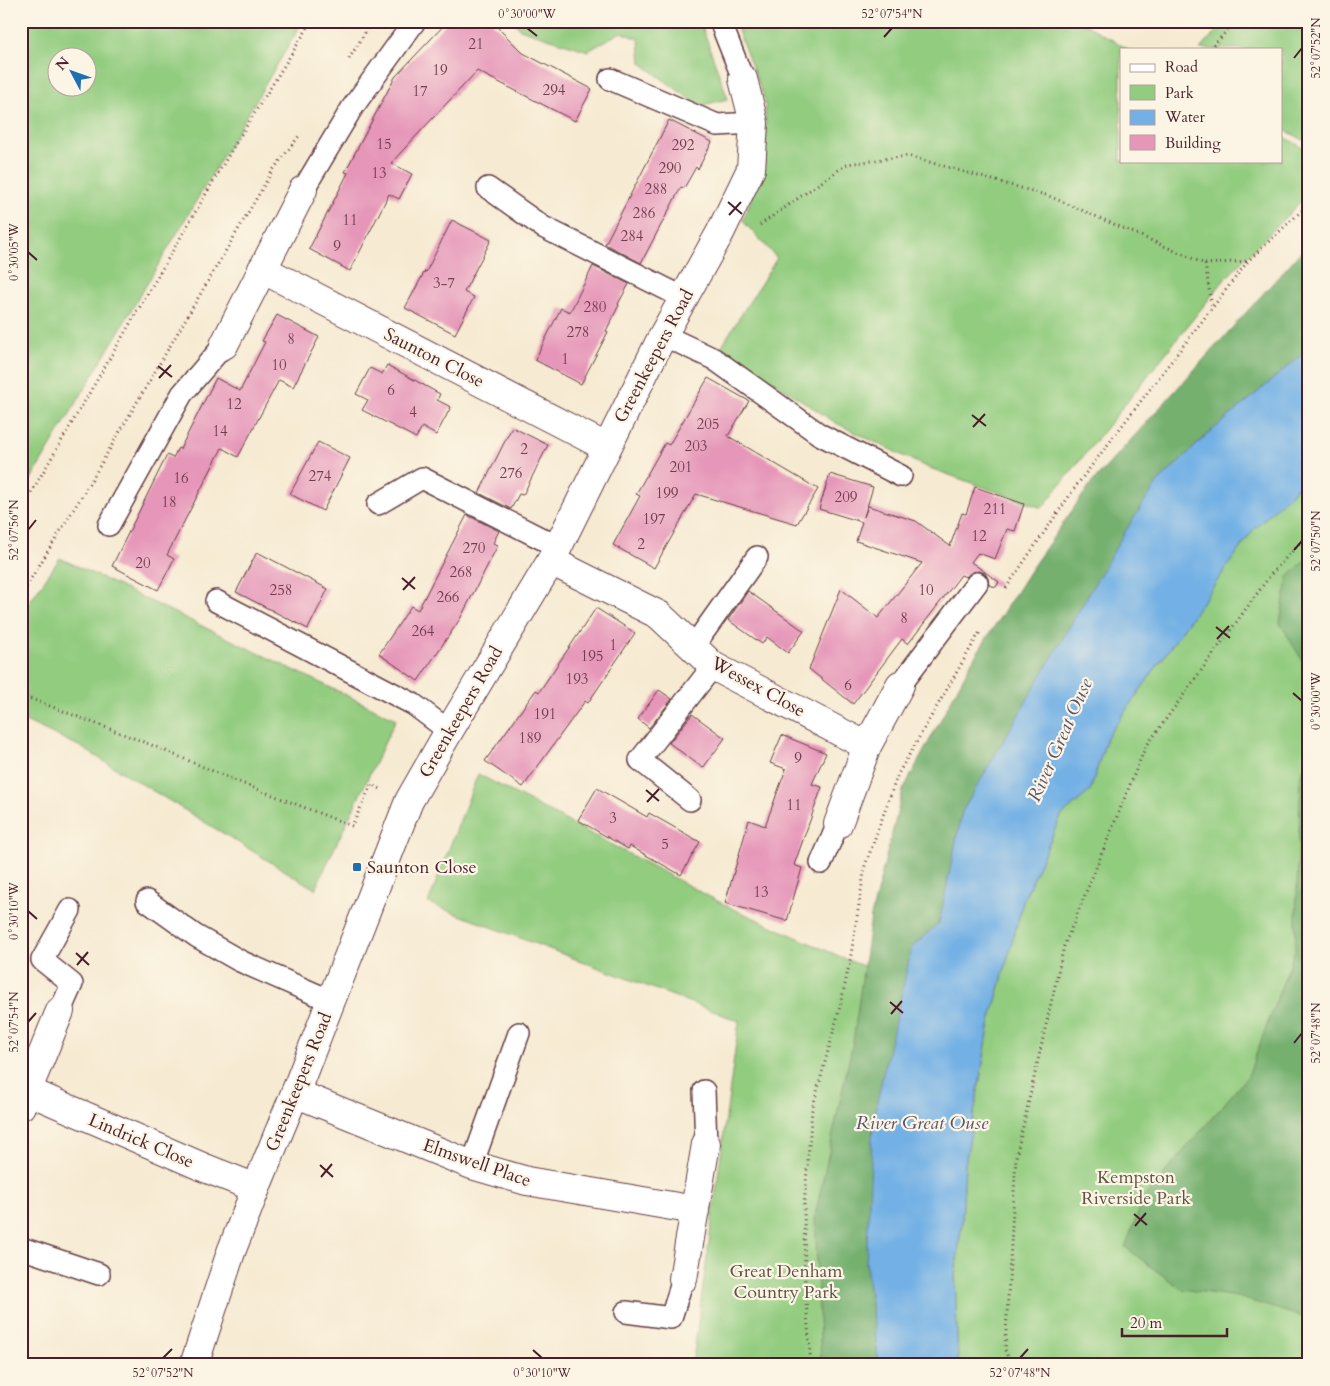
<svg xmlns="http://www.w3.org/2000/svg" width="1330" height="1386" font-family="Cardo,serif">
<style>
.green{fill:#92cc7f;stroke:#6e7655;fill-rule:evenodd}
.forest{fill:#75b06e;stroke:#60684c}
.water{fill:#72b0e5;stroke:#5e6888}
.building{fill:#e697b9}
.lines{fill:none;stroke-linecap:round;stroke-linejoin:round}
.lane-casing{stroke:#643d44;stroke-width:24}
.street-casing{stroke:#643d44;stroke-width:30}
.path{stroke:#643d44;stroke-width:3;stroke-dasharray:1 4;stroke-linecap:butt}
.lane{stroke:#fff;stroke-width:21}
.street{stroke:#fff;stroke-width:28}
.ticks{fill:none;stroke:#4a1f2b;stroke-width:2}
.poi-dot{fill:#1f6fb2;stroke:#fcf5e5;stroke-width:2}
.labels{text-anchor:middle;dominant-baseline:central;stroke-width:4.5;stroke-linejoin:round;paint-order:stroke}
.number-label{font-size:15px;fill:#713d4e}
.street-label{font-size:18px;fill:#4a1f2b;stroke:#fcf5e5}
.poi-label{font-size:18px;fill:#4a1f2b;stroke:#fcf5e5;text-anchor:start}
.park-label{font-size:18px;fill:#605344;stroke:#fcf5e5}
.water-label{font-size:19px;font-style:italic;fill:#58526c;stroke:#fcf5e5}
.neatline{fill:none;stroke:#4a1f2b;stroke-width:2}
.ticks-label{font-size:12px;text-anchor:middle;fill:#4a1f2b}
</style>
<rect width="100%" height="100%" fill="#fcf5e5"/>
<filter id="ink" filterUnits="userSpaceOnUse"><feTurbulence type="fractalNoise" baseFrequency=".02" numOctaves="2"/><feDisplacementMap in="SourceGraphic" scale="10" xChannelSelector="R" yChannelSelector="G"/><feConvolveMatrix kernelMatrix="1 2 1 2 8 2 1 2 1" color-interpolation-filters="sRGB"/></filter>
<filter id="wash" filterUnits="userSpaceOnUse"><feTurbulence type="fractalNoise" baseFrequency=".0096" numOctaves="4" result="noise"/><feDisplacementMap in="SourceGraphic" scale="20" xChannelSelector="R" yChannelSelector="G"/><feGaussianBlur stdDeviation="1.12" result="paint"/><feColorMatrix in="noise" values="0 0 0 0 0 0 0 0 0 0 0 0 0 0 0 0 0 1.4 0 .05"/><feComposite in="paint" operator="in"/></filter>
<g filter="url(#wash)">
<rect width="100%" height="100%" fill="#f6ead2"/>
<g class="green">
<path d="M21,21H303L21,496ZM58,58H88V88H58Z"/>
<path d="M512,21H700L728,99L699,106L641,63L639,39L621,32L588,51L520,29Z"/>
<path d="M740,21H1080L1128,49H1121V161H1281V135L1309,151V193L1225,279L1042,508L924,466L836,423L721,347L777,258L743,221L766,157L765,100L738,31Z"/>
<path d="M1225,21H1309V143L1281,128V49H1200Z"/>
<path d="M1309,476V1365H958L955,1276L962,1221L965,1165L990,1022L1024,899L1061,816L1090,791L1107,737L1253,530Z"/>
<path d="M60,558L396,719L315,889L79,746L21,719V614Z"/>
<path d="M478,774L727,906L850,961L904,981L878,1365H691L694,1353L739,1021L428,903Z"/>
</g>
<g class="forest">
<path d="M1309,243V349L1208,434L1157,483L962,812L939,924L912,947L866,1264L879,1365H821L815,1216L853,1042L871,916L903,790L972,661L1031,569L1090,485Z"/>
<path d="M1309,556V672L1280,623L1288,577Z"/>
<path d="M1309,762V1319L1238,1297L1181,1289L1125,1247L1145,1196L1248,1076L1295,950L1301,773Z"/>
</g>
<path class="water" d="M1309,349V476L1253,530L1107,737L1090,791L1061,816L1024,899L990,1022L965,1165L962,1221L955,1276L958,1365H879L866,1264L873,1119L912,947L939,923L962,812L1124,533L1157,483L1208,434Z"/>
<g id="blocks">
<g class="building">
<path d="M448,21H491L523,53L592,89L575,121L477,71L391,163L412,174L399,199L389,194L350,271L309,249L348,173L345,172L395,77Z"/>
<path d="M669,120L712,142L698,169L696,167L684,188L681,187L641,263L605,244Z"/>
<path d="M452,220L491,240L464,292L474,297L455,334L405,308L425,271L426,272Z"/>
<path d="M593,266L629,284L618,304L619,305L606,331L608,332L581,384L535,360L561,308L570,312Z"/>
<path d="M277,315L319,337L293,387L279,380L238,457L222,448L167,555L174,559L158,590L112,566L167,455L173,458L178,448L180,449L216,378L240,391L265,342L262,341Z"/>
<path d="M387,365L440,394L437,400L451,407L436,435L422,427L416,438L362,410L368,400L356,394L370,368L382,374Z"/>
<path d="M708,378L749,401L728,436L818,489L797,524L696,494L654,568L613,545L640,496L636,494L665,443L669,445Z"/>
<path d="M512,427L548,445L523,495L519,494L511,509L479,493Z"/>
<path d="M318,442L350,458L323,511L290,494Z"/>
<path d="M830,474L873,487L864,517L868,506L916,521L950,546L962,513L966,514L975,487L1024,504L1015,531L1007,529L995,559L978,553L971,562L999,582L996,587L989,585L988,578L985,573L979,571L972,572L966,577L961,575L908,644L902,639L853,704L809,669L841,589L878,618L922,563L856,541L862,522L819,509Z"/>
<path d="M467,515L499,531L493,543L498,545L460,619L418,681L379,654L411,606L418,610Z"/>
<path d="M257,552L328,589L308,629L236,592Z"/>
<path d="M748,591L804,631L788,653L767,637L762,644L728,620Z"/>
<path d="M596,608L635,633L588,703L585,701L523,787L485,761L536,690L539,692Z"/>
<path d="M659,690L672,699L649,728L638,719Z"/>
<path d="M692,714L725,738L703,768L669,743Z"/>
<path d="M782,735L826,753L812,784L822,787L794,865L802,868L787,921L725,903L749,820L765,826L786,769L770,763Z"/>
<path d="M597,788L647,817L649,813L700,842L681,875L630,846L628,849L578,820Z"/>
</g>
</g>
</g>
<g filter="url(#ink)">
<use href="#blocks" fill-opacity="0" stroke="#643d44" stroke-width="1"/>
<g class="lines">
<defs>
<g id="lane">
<path d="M720,21L743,79"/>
<path d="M610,79L717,125L754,123"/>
<path d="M488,188L543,227L684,298"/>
<path d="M303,190L352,108L415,21"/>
<path d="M663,335L714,359L819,434L901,476"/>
<path d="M378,504L422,478L558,547"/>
<path d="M109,525L182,394L224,345"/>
<path d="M216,601L413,704L449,731"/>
<path d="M693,647L757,557"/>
<path d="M900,685L977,583"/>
<path d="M690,800L640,760L713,666"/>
<path d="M821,863L838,824"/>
<path d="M147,901L196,936L240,961L331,1001"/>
<path d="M60,1011L72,984L42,960L70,910"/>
<path d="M704,1091L706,1144"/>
<path d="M472,1165L519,1033"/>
<path d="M21,1248L99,1274"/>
<path d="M626,1312L671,1318L683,1279"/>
</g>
<g id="street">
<path d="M262,269L606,447"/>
<path d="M224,345L303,190"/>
<path d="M551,561L659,615L713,666L867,746"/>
<path d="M838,824L867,746L900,685"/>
<path d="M28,1091L205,1168L256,1188"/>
<path d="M295,1093L472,1165L527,1181L695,1210"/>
<path d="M21,1106L60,1011"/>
<path d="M683,1279L706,1144"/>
<path d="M194,1365L231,1252L256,1188L295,1093L409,801L449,731L551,561L663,335L720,233L751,169L754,123L743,79"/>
</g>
</defs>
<use href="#lane" class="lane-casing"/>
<use href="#street" class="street-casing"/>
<g class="path">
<path d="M1210,49L1236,21"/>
<path d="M349,59L372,21"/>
<path d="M760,225L847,164L908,156L1049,196L1205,264L1212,307"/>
<path d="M1205,264L1248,261"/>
<path d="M21,510L234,146L312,21"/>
<path d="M1006,588L1076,486L1248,261L1309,204"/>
<path d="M21,595L88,486L273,170L299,136"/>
<path d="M21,695L149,744L239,782L352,826L371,785L381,789"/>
<path d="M811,1365L805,1288L804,1206L812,1110L840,1007L850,961L865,866L898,774L981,630"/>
<path d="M1011,1365L1005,1350L1016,1157L1064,946L1145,748L1272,573L1309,533"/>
</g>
<use href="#lane" class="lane"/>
<use href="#street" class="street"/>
</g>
</g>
<path class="ticks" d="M527,28L537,36M884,37L892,28M1294,58L1302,48M728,202L742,214M729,215L741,202M28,252L37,260M158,366L172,377M159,378L171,365M972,415L986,426M973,427L985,414M28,530L36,520M1294,550L1302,541M402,578L415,589M403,590L415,577M1216,627L1230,638M1217,639L1229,626M1293,693L1302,701M646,790L659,801M647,802L659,789M28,911L37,919M76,953L89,965M77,965L88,952M890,1002L903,1013M891,1014L902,1001M28,1022L36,1013M1294,1043L1302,1033M320,1165L333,1177M321,1177L332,1164M1134,1214L1147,1225M1135,1226L1146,1213M533,1350L542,1358M163,1358L172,1349M1020,1358L1028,1349"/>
<rect class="poi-dot" x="352" y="862" width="10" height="10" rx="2.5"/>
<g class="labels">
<g class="number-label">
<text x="476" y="44">21</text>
<text x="440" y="70">19</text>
<text x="554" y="90">294</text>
<text x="420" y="91">17</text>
<text x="384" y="144">15</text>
<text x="683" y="145">292</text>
<text x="670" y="168">290</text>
<text x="379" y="173">13</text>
<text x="656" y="189">288</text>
<text x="644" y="213">286</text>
<text x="350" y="220">11</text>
<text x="632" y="236">284</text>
<text x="337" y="246">9</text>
<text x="444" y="283">3-7</text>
<text x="595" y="307">280</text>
<text x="578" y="332">278</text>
<text x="291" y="339">8</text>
<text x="565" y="359">1</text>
<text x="279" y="365">10</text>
<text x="391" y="390">6</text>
<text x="234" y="404">12</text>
<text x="413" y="412">4</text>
<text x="708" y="424">205</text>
<text x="220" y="431">14</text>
<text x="696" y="446">203</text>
<text x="524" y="449">2</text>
<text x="681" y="467">201</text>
<text x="511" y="473">276</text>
<text x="320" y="476">274</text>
<text x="181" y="478">16</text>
<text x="667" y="493">199</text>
<text x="846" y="497">209</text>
<text x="169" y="502">18</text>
<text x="995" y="509">211</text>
<text x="654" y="519">197</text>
<text x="979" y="536">12</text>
<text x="641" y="544">2</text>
<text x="474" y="548">270</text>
<text x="143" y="563">20</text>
<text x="461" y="572">268</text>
<text x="281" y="590">258</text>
<text x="926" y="590">10</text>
<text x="448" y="597">266</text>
<text x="904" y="618">8</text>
<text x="423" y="631">264</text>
<text x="613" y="645">1</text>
<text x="592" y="656">195</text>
<text x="577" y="679">193</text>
<text x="848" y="685">6</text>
<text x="545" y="714">191</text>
<text x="530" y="738">189</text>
<text x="798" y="758">9</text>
<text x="794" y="805">11</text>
<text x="613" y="818">3</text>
<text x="665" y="844">5</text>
<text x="761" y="892">13</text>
</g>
<g class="street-label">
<text transform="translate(654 356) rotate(-62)">Greenkeepers Road</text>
<text transform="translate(434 358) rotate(27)">Saunton Close</text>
<text transform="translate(758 687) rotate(29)">Wessex Close</text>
<text transform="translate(461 712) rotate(-60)">Greenkeepers Road</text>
<text transform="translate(299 1082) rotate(-68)">Greenkeepers Road</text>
<text transform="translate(141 1141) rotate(23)">Lindrick Close</text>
<text transform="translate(477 1163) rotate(19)">Elmswell Place</text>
</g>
<g class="poi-label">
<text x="367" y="867">Saunton Close</text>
</g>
<g class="park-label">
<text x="1136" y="1177">Kempston<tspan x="1136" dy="21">Riverside Park</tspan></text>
<text x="786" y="1271">Great Denham<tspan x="786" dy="21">Country Park</tspan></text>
</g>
<g class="water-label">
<text transform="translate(1060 740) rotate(-66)">River Great Ouse</text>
<text x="922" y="1123">River Great Ouse</text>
</g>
</g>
<rect width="1330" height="1386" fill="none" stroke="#fcf5e5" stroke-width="55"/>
<rect x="1120" y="48" width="162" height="115" fill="#fcf5e5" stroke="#b59f9b"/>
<rect x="1130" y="64" width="25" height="8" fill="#ffffff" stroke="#b59f9b"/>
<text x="1165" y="72" font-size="15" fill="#4a1f2b">Road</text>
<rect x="1130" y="85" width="25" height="15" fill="#92cc7f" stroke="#b59f9b"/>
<text x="1165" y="98" font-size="15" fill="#4a1f2b">Park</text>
<rect x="1130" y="110" width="25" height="15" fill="#72b0e5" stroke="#b59f9b"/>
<text x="1165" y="122" font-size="15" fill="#4a1f2b">Water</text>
<rect x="1130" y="135" width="25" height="15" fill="#e697b9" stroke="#b59f9b"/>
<text x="1165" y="148" font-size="15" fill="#4a1f2b">Building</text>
<g transform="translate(72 72) rotate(311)"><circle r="24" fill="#fcf5e5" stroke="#b59f9b"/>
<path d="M0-4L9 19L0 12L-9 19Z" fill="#1f6fb2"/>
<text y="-8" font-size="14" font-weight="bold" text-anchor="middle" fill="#4a1f2b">N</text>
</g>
<path d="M1122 1328v8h105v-8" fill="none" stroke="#4a1f2b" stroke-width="2.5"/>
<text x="1130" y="1328" font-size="15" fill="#4a1f2b" stroke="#fcf5e5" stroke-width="4" paint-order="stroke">20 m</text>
<rect x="28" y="28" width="1274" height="1330" class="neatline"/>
<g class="ticks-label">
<text x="527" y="18">0°30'00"W</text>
<text x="892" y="18">52°07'54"N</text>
<text transform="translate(1316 48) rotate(-90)" y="4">52°07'52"N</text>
<text transform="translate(14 252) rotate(-90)" y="4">0°30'05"W</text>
<text transform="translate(14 530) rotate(-90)" y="4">52°07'56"N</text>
<text transform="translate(1316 541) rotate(-90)" y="4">52°07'50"N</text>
<text transform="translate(1316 701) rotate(-90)" y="4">0°30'00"W</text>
<text transform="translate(14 911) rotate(-90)" y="4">0°30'10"W</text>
<text transform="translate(14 1022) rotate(-90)" y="4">52°07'54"N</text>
<text transform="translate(1316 1033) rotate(-90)" y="4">52°07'48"N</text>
<text x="163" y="1377">52°07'52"N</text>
<text x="542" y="1377">0°30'10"W</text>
<text x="1020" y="1377">52°07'48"N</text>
</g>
</svg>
